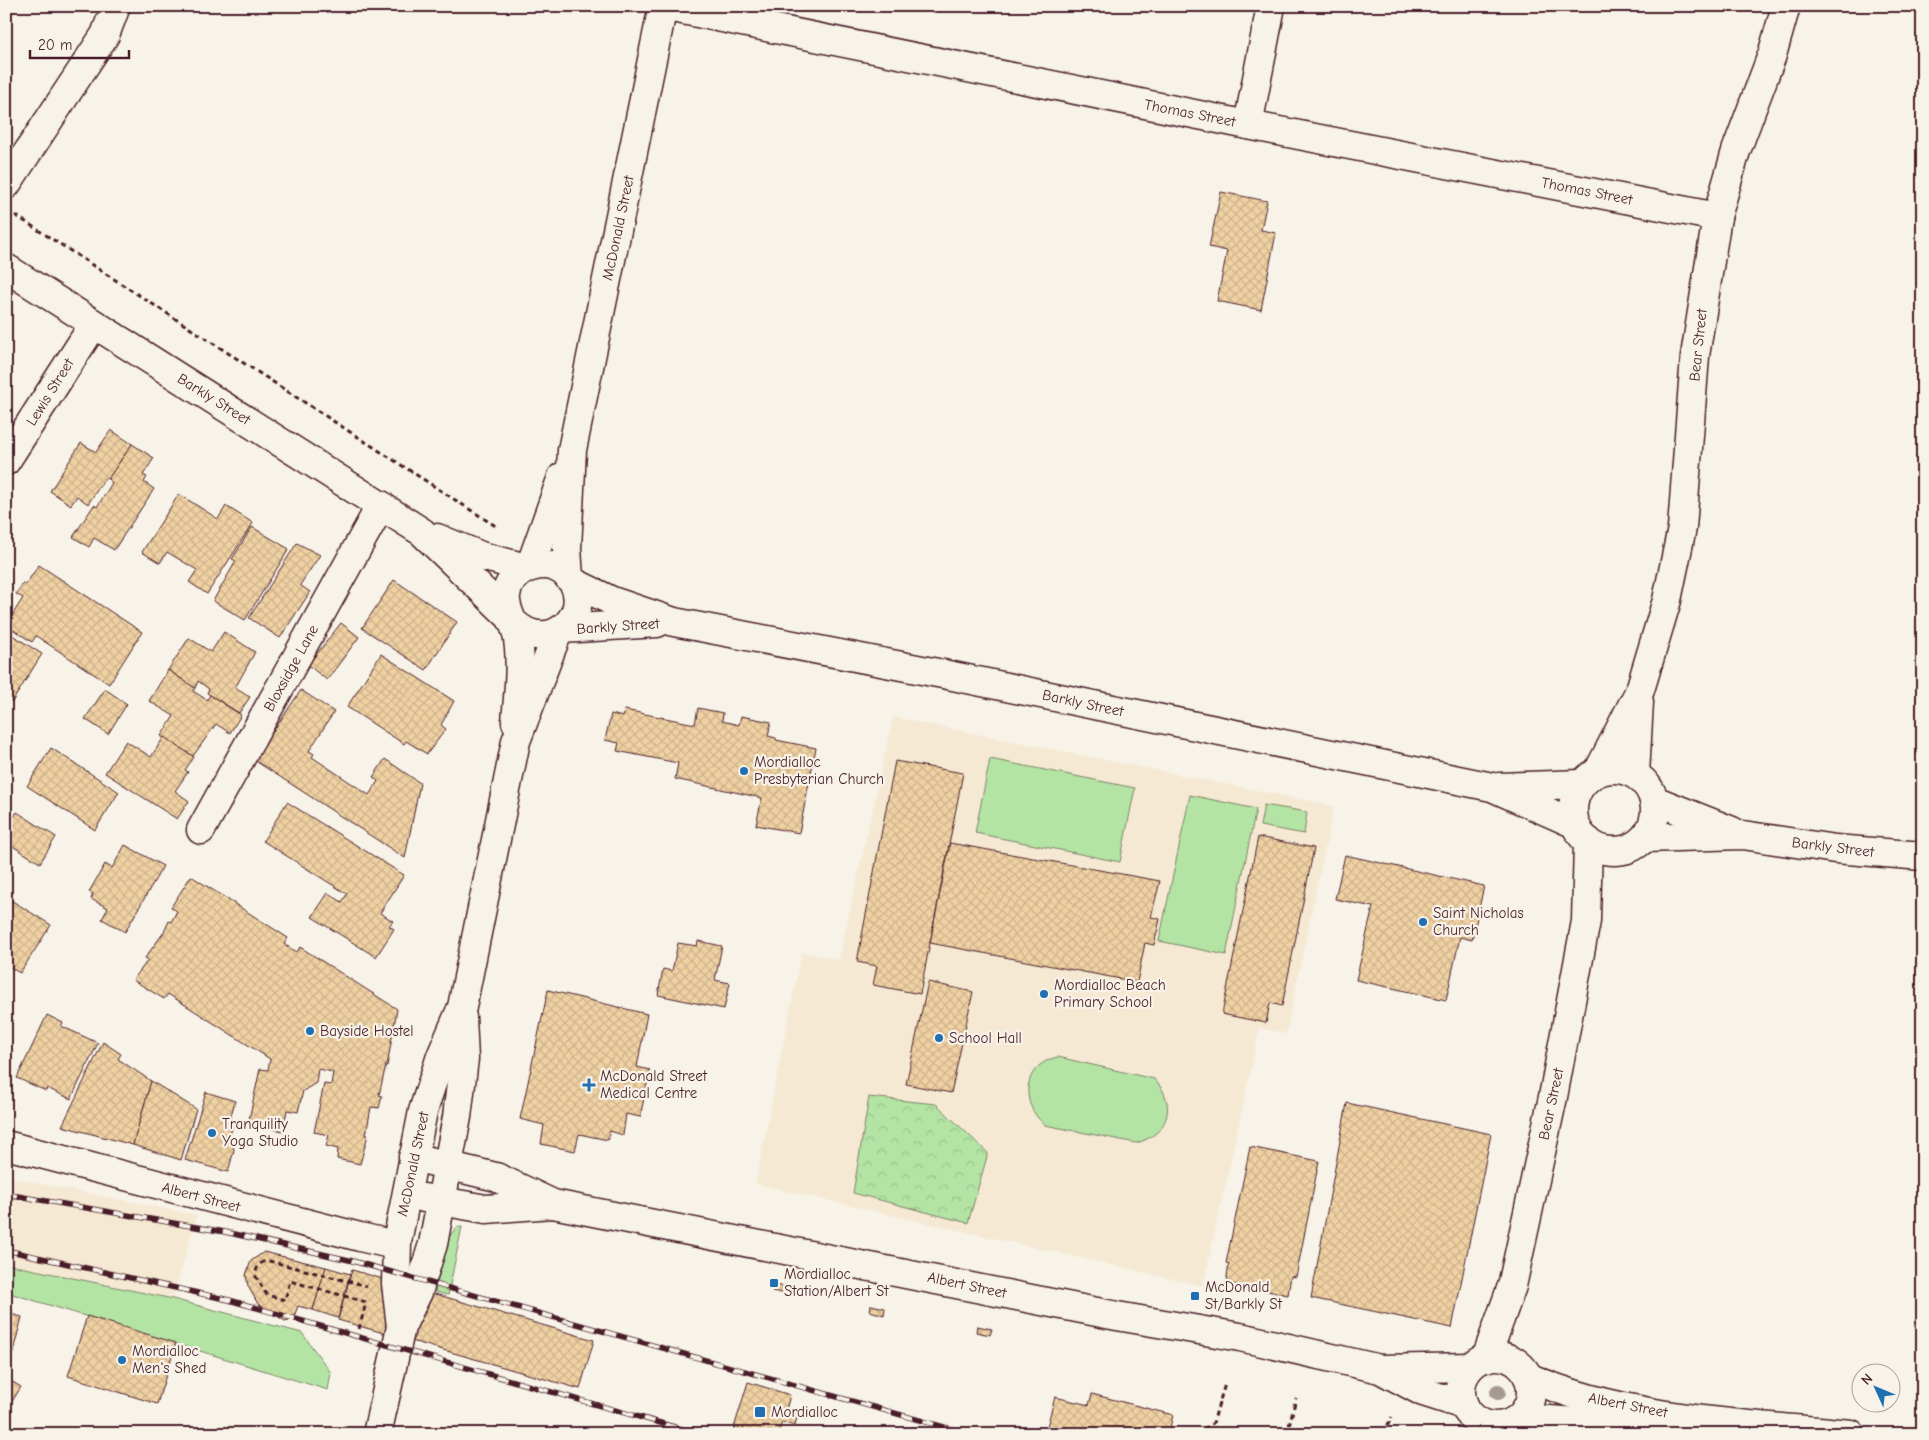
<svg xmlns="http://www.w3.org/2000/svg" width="1929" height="1440" font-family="'Comic Neue',sans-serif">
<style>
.built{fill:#f5e9d3}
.grass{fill:#b3e4a4;stroke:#7e8268}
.park{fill:url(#park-crowns);stroke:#7e8268}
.building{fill:url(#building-cross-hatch);stroke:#4a1f2b}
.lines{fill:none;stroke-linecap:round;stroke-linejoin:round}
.minor-casing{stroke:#4a1f2b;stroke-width:31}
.path{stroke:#4a1f2b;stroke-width:3;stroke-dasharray:5 4;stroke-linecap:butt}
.minor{stroke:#f7f3e8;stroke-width:28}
.rail-casing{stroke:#4a1f2b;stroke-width:5.5}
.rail{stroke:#f7f3e8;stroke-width:4;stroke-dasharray:11;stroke-linecap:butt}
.tree{fill:#a69991}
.poi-dot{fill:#1f6fb2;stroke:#f7f3e8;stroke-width:2}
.labels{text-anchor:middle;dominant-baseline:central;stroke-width:4.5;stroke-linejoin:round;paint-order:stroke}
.street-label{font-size:15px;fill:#4a1f2b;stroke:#f7f3e8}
.poi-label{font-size:15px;fill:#4a1f2b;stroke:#f7f3e8;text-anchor:start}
</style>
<defs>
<pattern id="park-crowns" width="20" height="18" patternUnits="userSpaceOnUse" patternTransform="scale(1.25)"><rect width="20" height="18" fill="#b3e4a4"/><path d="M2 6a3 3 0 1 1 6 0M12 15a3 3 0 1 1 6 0" fill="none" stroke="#9bc38d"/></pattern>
<pattern id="building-cross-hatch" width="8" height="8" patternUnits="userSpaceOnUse" patternTransform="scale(1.25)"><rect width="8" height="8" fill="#efd1a2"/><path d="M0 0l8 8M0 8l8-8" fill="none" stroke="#ceb38c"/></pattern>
</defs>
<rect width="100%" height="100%" fill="#f7f3e8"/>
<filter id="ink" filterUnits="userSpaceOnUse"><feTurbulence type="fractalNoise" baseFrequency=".02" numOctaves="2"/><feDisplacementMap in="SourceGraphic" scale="10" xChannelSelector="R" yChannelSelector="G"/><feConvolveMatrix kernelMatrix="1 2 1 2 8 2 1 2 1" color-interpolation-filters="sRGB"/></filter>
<g filter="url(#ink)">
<g class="built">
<path d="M893,717L1334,806L1286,1034L1260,1028L1203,1286L755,1184L802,952L839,960Z"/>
<path d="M6,1177L197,1215L173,1299L6,1264Z"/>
</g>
<g class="grass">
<path d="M990,759L1135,788L1120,862L975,833Z"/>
<path d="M1190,795L1256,809L1226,955L1159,941Z"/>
<path d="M1264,805L1307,812L1304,834L1260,826Z"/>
<path d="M1058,1057L1154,1079C1178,1103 1169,1135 1136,1143L1045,1125C1019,1104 1022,1064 1058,1057Z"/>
<path d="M457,1227H462L448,1295L435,1292L447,1239Z"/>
<path d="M6,1264L173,1299L302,1333L331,1373L328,1390L6,1292Z"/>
</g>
<path class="park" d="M869,1097L936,1104L988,1153L968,1223L853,1193Z"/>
<g class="building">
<path d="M1221,192L1267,201L1261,230L1276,233L1261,310L1217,301L1227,251L1209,247Z"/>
<path d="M111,430L132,444L108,479L105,478L88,504L77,496L71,505L50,491L81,443L96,452Z"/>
<path d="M132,444L154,458L143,475L147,477L144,482L154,489L114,550L94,538L89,547L73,537L94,505L97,507L112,483L108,479Z"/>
<path d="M179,494L218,519L226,506L253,523L207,594L189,582L197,570L167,552L160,563L142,552Z"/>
<path d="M252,527L289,549L245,620L213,601L236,561L232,559Z"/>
<path d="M297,543L320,555L300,585L310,592L280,638L249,618Z"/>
<path d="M39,565L142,632L109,684L36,636L32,642L6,625L23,598L16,594L23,583L25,585Z"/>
<path d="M394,580L457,622L426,670L362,628Z"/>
<path d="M341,623L359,637L327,680L308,665Z"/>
<path d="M6,631L42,654L12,702L6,698Z"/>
<path d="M224,632L255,652L235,688L250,697L239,713L207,693L209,689L198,681L195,688L168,670L189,638L211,652Z"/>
<path d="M381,654L454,701L441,725L446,729L427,754L406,741L404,744L347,707Z"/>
<path d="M168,670L195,688L193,691L207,700L210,695L241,715L230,733L216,724L193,756L161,736L174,716L149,701Z"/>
<path d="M105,689L127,704L108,734L85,719Z"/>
<path d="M301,690L334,712L309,751L314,754L312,757L369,795L378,781L373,777L385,759L420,783L405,858L254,760Z"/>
<path d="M698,708L723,713L722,721L739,725L741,716L771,722L768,736L776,738V740L816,748L799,833L756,825L762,798L675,779L678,763L617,751L619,743L605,740L611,714L623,717L625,710L695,724Z"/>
<path d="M164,737L194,757L185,770L188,772L175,791L189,801L177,819L105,773L126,741L151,757Z"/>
<path d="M51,748L119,792L95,830L27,786Z"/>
<path d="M895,761L963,773L920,994L873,985L877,966L857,962Z"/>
<path d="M287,802L404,875L380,913L393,921L389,926L394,929L376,957L312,917L328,893L342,902L347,894L263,841Z"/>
<path d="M17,812L56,837L40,863L6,842V828Z"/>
<path d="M1258,837L1314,848L1282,1006L1270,1003L1266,1023L1222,1014Z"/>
<path d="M950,843L1160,881L1151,917L1160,919L1154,945L1145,943L1137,982L930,943Z"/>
<path d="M125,845L163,866L125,932L102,919L108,908L91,899L93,894L89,892L105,864L112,868Z"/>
<path d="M1345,855L1484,886L1472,940L1460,937L1446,1000L1356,980L1373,907L1335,899Z"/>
<path d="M191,876L288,938L284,944L297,952L300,947L397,1009L387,1066L386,1065L379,1095L382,1096L379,1108L371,1107L366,1135H368L360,1164L337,1159L338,1149L326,1146L329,1135L314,1132L324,1084L331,1085L333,1072L318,1069L316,1083L303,1091L298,1112L287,1110L283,1131L248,1124L260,1069L268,1070L270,1059L168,994L164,999L133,980L148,960L145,958L164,932L169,921L171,922L177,911L171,907Z"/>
<path d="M6,897L51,925L20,973L6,965Z"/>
<path d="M698,941L722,946L715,980L730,983L724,1009L658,995L663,969L672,971L678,943L697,946Z"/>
<path d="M928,982L973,992L951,1093L906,1084Z"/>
<path d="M548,990L647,1014L637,1067L650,1070L640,1117L626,1114L623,1135L610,1131L608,1140L579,1134L575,1151L541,1144L544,1125L520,1119Z"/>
<path d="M47,1015L63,1023L61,1026L98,1043L71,1099L47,1088L46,1091L17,1078Z"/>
<path d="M103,1042L121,1054L118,1059L151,1081L133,1145L62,1126Z"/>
<path d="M151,1081L196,1109L181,1160L133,1145Z"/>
<path d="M206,1092L235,1101L229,1123L233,1124L228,1143L233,1144L234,1150L228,1172L185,1160Z"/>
<path d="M1347,1103L1491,1134L1452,1328L1311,1298Z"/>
<path d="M1250,1147L1319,1161L1296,1277L1291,1276L1288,1295L1226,1283L1229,1264L1226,1263Z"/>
<path d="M264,1252L326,1267L313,1310L298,1306L293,1319L285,1321L258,1304L248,1286L246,1275L251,1261Z"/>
<path d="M326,1267L350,1274L338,1318L313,1310Z"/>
<path d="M352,1270L594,1340L580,1389L338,1320Z"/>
<path d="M773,1284L788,1288L786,1294L772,1291Z"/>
<path d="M871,1305L885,1308L884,1315L870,1311Z"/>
<path d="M6,1313L22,1317L11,1359L6,1357Z"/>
<path d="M87,1316L176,1343L157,1404L68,1376Z"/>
<path d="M977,1326L992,1329L990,1335L976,1332Z"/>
<path d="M6,1378L21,1387L6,1411Z"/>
<path d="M748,1382L790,1395L785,1414L797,1417L795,1426L782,1422L778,1434H744L733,1431Z"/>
<path d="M1092,1394L1173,1415L1170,1428L1173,1434H1045L1055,1397L1089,1405Z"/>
<path d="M1240,1430L1250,1434H1212H1213Z"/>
</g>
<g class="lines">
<defs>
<g id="minor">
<path d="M1248,125L1271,6"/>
<path d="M6,185L105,35L116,6"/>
<path d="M6,268L422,532L510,617"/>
<path d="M6,461L94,324"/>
<path d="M437,538L481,556L526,568"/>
<path d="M530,567L562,477"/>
<path d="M569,578L567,548L572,450L663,6L1248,125L1717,217"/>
<path d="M573,582L612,601L674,622L948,675L1492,787L1575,824"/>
<path d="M514,623C553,660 601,605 565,573C545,556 510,568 506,595C504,611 516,623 518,639C522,666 518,695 516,722"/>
<path d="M562,629L657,623"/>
<circle cx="1614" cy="810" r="41"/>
<path d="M1598,772L1640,690L1667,600L1682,528L1695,356L1717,217L1736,151L1772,55L1786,6"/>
<path d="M1635,774L1639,702"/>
<path d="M1499,787L1582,784"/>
<path d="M1654,800L1732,831"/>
<path d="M201,830L381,505"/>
<path d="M1644,838L1743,835L1835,849L1923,856"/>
<path d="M6,1145L360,1237L386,1243L397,1242"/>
<path d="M413,1157L496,1177L553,1204L1117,1316L1240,1337L1380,1369L1423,1392L1464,1405"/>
<path d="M424,1198L486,1209L552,1204"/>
<path d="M401,1327L396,1284L397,1242L423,1111L441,1056L462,1007L516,741L558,632"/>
<circle cx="1496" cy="1391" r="35"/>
<path d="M1486,1358L1512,1286L1553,1097L1586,921L1588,841"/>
<path d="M1381,1369L1470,1367"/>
<path d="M1528,1377C1626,1420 1745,1424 1851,1434"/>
<path d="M1519,1418L1608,1424L1669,1434"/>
<path d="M377,1434L401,1327L418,1292L433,1244L457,1117L464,1059L462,1017"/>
</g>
</defs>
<use href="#minor" class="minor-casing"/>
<g class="path">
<path d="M15,215L497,527"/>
<path d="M366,1302L290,1281L285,1300L267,1295L255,1275C257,1266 260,1261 269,1261L367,1286"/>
<path d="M359,1329L366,1303"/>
<path d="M1196,1434L1213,1423L1225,1384"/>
<path d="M1289,1434L1288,1430L1296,1398"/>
<path d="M1383,1434L1392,1417"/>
</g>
<use href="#minor" class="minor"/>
<defs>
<g id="rail">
<path d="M6,1194L225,1232L349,1260L969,1434"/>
<path d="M6,1250L229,1300L699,1434"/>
</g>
</defs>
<use href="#rail" class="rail-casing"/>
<use href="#rail" class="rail"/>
</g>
<circle class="tree" cx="1498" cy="1392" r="8"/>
</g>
<g class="poi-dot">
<circle cx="744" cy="771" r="5"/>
<circle cx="1423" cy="922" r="5"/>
<circle cx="1044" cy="994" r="5"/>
<circle cx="310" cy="1031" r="5"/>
<circle cx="939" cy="1038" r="5"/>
<path d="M586.5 1077.5h5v5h5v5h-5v5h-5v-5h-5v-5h5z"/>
<circle cx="212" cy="1133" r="5"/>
<rect x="769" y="1278" width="10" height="10" rx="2.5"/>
<rect x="1190" y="1291" width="10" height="10" rx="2.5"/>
<circle cx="122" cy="1360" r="5"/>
<rect x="754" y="1406" width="12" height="12" rx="2.5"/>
</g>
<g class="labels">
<g class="street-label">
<text transform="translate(1190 113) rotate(11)">Thomas Street</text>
<text transform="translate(1587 191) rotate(11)">Thomas Street</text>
<text transform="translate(618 228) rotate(-78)">McDonald Street</text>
<text transform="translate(1698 345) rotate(-84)">Bear Street</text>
<text transform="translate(50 392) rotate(-58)">Lewis Street</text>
<text transform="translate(214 399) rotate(32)">Barkly Street</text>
<text transform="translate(618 626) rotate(-4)">Barkly Street</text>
<text transform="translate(291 668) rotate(-61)">Bloxsidge Lane</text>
<text transform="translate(1083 703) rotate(12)">Barkly Street</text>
<text transform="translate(1833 847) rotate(7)">Barkly Street</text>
<text transform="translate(1551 1104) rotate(-78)">Bear Street</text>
<text transform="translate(413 1164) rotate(-78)">McDonald Street</text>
<text transform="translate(201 1197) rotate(15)">Albert Street</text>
<text transform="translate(967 1285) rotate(12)">Albert Street</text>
<text transform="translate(1628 1405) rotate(11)">Albert Street</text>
</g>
<g class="poi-label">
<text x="754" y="762">Mordialloc<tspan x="754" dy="17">Presbyterian Church</tspan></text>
<text x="1433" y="913">Saint Nicholas<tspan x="1433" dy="17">Church</tspan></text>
<text x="1054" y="985">Mordialloc Beach<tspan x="1054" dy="17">Primary School</tspan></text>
<text x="320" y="1031">Bayside Hostel</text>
<text x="949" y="1038">School Hall</text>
<text x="600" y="1076">McDonald Street<tspan x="600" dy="17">Medical Centre</tspan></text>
<text x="222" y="1124">Tranquility<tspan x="222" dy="17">Yoga Studio</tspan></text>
<text x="784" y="1274">Mordialloc<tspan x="784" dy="17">Station/Albert St</tspan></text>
<text x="1205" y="1287">McDonald<tspan x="1205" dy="17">St/Barkly St</tspan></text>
<text x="132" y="1351">Mordialloc<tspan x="132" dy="17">Men's Shed</tspan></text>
<text x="771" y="1412">Mordialloc</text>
</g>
</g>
<rect width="1929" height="1440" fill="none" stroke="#f7f3e8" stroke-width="25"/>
<rect x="12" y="12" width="1904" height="1415" fill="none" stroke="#4a1f2b" stroke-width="2" filter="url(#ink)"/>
<g transform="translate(1876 1388) rotate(314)"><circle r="24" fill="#f7f3e8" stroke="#b29e9c"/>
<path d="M0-4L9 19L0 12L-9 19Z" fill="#1f6fb2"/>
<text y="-8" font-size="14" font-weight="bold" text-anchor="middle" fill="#4a1f2b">N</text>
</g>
<path d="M30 50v8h99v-8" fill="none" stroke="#4a1f2b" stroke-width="2.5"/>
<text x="38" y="50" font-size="15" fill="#4a1f2b" stroke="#f7f3e8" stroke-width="4" paint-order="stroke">20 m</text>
</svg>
